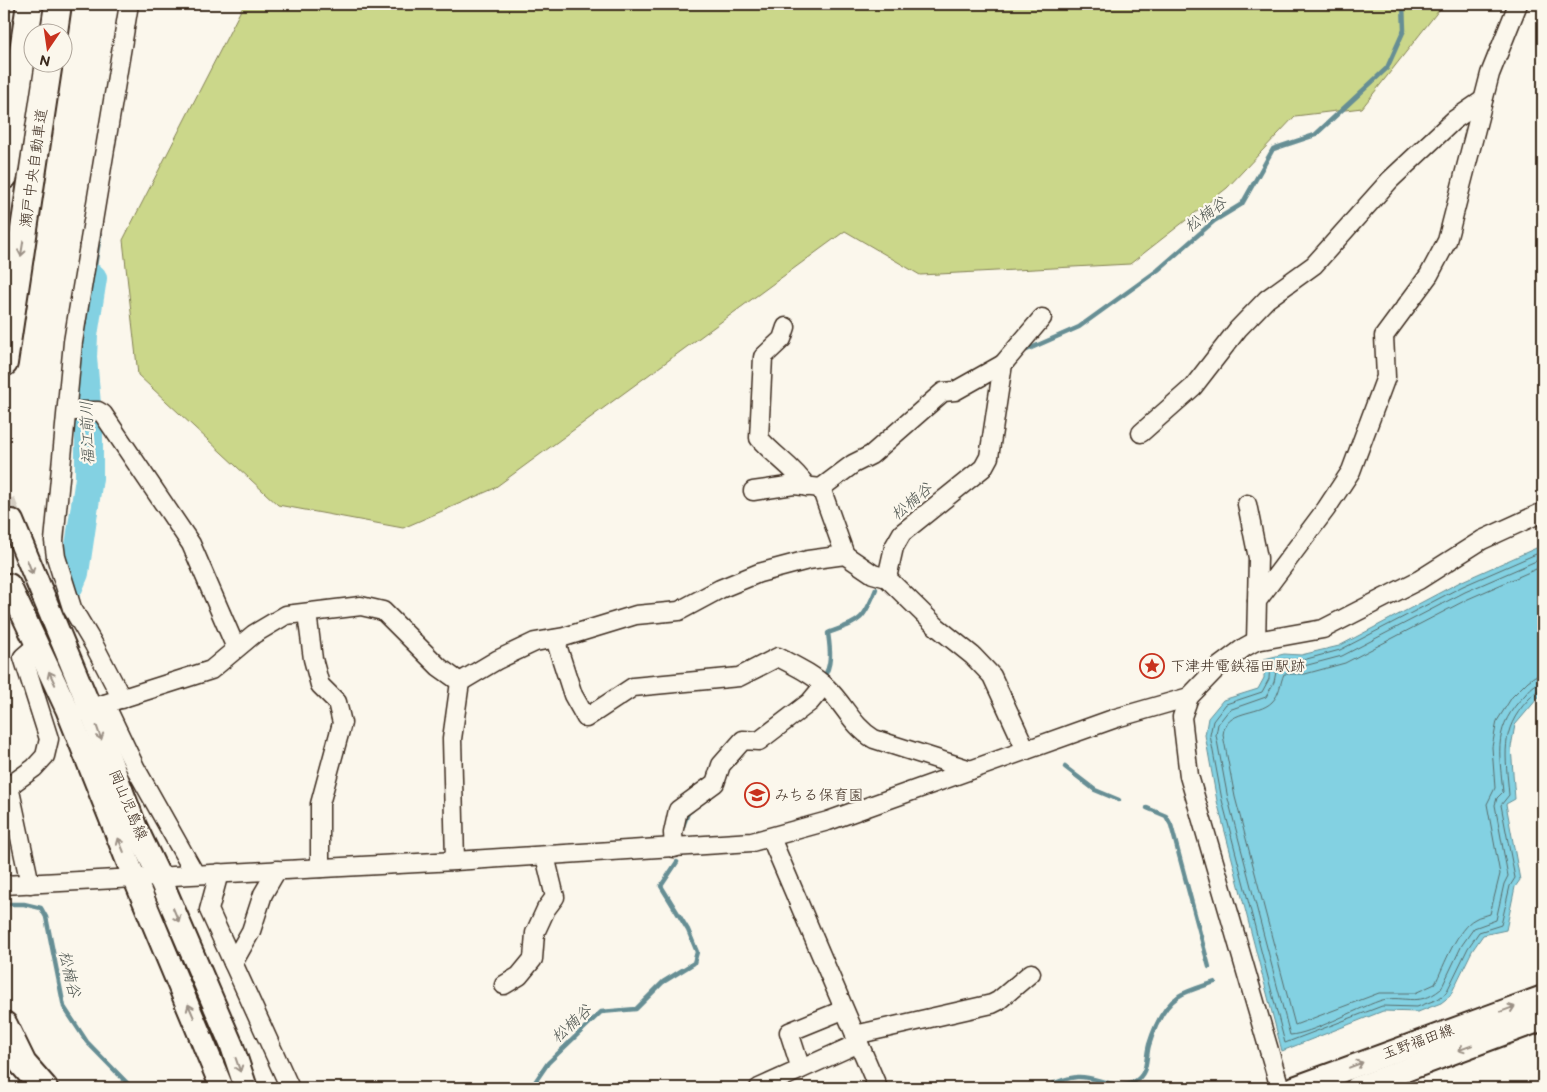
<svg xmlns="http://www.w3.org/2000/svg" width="1547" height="1092" font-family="'Balsamiq Sans','Klee One',sans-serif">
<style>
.green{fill:#cbd78a;stroke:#838054}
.water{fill:#83d1e2;stroke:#668e94}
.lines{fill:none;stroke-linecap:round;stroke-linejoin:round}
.shore{stroke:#586d6c;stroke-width:1}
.stream{stroke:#668e94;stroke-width:4.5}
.river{stroke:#83d1e2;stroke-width:28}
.major-tunnel{stroke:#d5cec3;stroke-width:22;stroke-dasharray:22 11;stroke-linecap:butt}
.minor-casing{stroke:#3b2a1e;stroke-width:21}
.major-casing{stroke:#3b2a1e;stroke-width:26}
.highway-casing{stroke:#3b2a1e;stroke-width:30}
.minor{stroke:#fbf7ec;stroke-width:18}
.major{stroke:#fbf7ec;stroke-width:22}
.highway{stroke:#fbf7ec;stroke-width:26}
.oneway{stroke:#9b9085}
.labels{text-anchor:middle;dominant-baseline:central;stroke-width:4.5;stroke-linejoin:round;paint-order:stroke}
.street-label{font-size:15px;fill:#3b2a1e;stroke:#fbf7ec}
.poi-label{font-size:15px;fill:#3b2a1e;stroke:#fbf7ec;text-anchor:start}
.water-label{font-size:16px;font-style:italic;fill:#4d544f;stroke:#fbf7ec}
</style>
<rect width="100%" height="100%" fill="#fbf7ec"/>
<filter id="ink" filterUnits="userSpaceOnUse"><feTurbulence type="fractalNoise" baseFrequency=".02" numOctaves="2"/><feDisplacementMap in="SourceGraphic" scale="10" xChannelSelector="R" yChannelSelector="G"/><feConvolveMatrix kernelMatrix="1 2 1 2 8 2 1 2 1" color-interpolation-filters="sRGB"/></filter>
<g filter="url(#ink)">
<path class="green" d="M244,4H1438L1439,10L1362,108L1295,116L1227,188L1130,264L920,275L845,231L493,489L403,528L278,505L138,375L123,240Z"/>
<path class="water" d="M1543,545V692L1515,725L1511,747L1515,799L1506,804L1520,880L1515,887L1506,930L1483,935L1472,951L1450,996L1441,1003L1418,1012L1383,1011L1282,1051L1217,801L1205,735L1208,718L1223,700L1258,689L1264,678V659L1284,654L1301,655L1339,646L1460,582Z"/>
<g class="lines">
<g class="shore">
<path d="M1543,551L1463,586L1340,650L1303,660L1284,659L1270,662L1269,679L1262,692L1226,704L1213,721L1210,735L1222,800L1285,1043L1382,1006L1417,1007L1438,999L1446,993L1468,948L1479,932L1501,925L1510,886L1515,878L1501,805L1509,795C1506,756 1499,731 1528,700C1533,695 1537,689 1543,689"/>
<path d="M1543,558L1465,592L1342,656L1304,666L1277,667L1274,682L1266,697L1229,710L1218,724L1216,735L1228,799L1290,1035C1311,1034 1356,1009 1379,1001C1402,993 1417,1009 1441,989L1462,945L1474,928L1496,920L1504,884L1508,876L1495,805L1497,798L1503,792C1499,750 1493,727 1525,695C1530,689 1535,683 1543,682"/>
<path d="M1543,566L1468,599L1345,663L1305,674H1284C1280,683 1280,694 1272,702C1258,716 1225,709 1223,735L1235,797L1295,1025L1379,993H1415L1435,984C1444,966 1457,928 1475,919C1479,916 1485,916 1490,914L1500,874L1487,804L1495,788L1492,747L1497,721L1512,697L1528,681L1535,676L1543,675"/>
</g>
<g class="stream">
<path d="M93,278L100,235"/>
<path d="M1022,352L1079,327L1158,270L1214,221L1242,204L1273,149L1315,135L1387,68L1404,30L1403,4"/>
<path d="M823,678C833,665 830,648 828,633C860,621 863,622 876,589"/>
<path d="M1065,767L1095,790L1119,800"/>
<path d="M1147,808L1166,816L1171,825L1209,967"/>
<path d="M682,829L688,813L692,810"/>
<path d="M4,904H24L41,908L46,917L64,1007L87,1042L132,1088"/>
<path d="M531,1088L548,1063L601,1012L636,1009L663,982L694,963L697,952L688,930L661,886L677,862"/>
<path d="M1044,1088C1054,1083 1066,1078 1077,1077C1095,1075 1117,1092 1134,1082C1149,1073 1145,1060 1149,1045C1154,1028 1163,1007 1179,996C1189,990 1204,986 1215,982"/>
</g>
<path class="river" d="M69,587L75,573L89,478V429L83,357L84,335L93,278"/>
<path class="major-tunnel" d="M4,501L12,521"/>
<defs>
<g id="minor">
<path d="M786,327L782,339L763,357L759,438C774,456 794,467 807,487"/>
<path d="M67,411H98L103,414L191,544L236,648"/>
<path d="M1141,433L1193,387L1238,329L1267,299L1314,265L1390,180L1454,120L1483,100"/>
<path d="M821,488L845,555"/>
<path d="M753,491L794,485L821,488L853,464L871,455L943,392L955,391L1003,364"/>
<path d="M1247,504L1258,558L1257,601"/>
<path d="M887,578L894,547L902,533L983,468L989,457L1003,364L1042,318"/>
<path d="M307,613L313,659L320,685L337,702L342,723L320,804V868"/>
<path d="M555,639L573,695L586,718L633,687L739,677L778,657C795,666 813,674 827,688C844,704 853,727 874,739L971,770"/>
<path d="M1256,641L1257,601L1326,509L1351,471L1386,377L1384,336L1429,275L1447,241L1490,74L1518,4"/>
<path d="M460,682L497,660L535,642L564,637L636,615L679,611L720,589L759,573L808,560L845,555L873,574L887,578L937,627L973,656L992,676L1026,750"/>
<path d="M122,699L94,645L72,608L56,557L54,541L73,342L129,4"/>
<path d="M105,704L136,769L195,874"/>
<path d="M79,712L211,670L254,634L286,615L361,606L383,611L439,667L460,682"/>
<path d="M4,785L9,786L34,768L45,756L49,739L23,657L37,645"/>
<path d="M9,786L30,884"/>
<path d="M771,838L878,1088"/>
<path d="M674,848L673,833L678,810L715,783L721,765L743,740L759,741L810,702L824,685"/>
<path d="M455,861L452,739L460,682"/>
<path d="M219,873L209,910L290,1088"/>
<path d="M4,885L455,861L752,842L828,821L1116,718L1189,697"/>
<path d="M233,963L251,931L263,894L277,870"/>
<path d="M504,985L519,976L533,959L535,933L546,909L555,897L545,856"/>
<path d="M855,1035L992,1004L998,1001L1031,973"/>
<path d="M801,1069L789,1032L843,1010"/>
<path d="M759,1088L859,1043"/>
<path d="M1280,1088L1189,776L1182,717L1189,697L1217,668L1245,647L1256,641L1323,629L1419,580L1482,540L1543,512"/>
</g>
<g id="major">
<path d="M12,521L90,708L135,826L159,876L232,1046L246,1088"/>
<path d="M9,585L67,709L134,877L222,1088"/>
<path d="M1294,1088L1543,997"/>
<path d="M1357,1088L1543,1019"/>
</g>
<g id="highway">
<path d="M54,32L58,4"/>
<path d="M4,176L30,4"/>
<path d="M4,363L49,62"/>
<path d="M4,1025L23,1064L44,1088"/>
</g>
</defs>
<use href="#minor" class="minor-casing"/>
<use href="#major" class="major-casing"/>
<use href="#highway" class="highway-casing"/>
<use href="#minor" class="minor"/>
<use href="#major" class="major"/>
<use href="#highway" class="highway"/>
</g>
<defs><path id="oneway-shaft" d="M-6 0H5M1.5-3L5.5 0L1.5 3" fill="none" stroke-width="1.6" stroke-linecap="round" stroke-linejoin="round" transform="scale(1.25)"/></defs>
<g class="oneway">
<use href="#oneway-shaft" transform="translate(22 249) rotate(99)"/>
<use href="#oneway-shaft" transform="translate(30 567) rotate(68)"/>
<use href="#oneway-shaft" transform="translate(52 678) rotate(-115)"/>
<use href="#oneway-shaft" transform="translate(99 733) rotate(71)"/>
<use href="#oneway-shaft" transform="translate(121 845) rotate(-112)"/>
<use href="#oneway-shaft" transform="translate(176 915) rotate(67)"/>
<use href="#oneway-shaft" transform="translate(1508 1009) rotate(-20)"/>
<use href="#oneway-shaft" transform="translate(191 1011) rotate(-113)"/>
<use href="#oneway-shaft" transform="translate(1465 1048) rotate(160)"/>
<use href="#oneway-shaft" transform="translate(238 1065) rotate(71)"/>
<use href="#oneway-shaft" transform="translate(1356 1065) rotate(-21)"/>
</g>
</g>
<defs>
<symbol id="sight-ring" viewBox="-11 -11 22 22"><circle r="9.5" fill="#fbf7ec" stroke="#c8321e" stroke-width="1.5"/><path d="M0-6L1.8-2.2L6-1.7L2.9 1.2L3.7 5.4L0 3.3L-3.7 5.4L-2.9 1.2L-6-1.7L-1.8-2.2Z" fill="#c8321e"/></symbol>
<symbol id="school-ring" viewBox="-11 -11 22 22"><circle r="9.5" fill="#fbf7ec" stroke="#c8321e" stroke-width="1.5"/><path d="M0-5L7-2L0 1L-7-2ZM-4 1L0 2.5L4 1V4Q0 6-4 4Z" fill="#c8321e"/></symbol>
</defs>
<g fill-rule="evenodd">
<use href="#sight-ring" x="1138" y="652" width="28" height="28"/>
<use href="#school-ring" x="743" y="781" width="28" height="28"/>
</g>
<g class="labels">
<g class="street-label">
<text transform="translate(34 168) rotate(-82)">瀬戸中央自動車道</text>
<text transform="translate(128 805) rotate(67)">岡山児島線</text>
<text transform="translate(1418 1042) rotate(-20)">玉野福田線</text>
</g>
<g class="poi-label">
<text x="1170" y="666">下津井電鉄福田駅跡</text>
<text x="774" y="795">みちる保育園</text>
</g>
<g class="water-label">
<text transform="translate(1206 215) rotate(-36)">松楠谷</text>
<text transform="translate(88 433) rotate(-92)">福江前川</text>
<text transform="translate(912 502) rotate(-40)">松楠谷</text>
<text transform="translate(69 974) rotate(77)">松楠谷</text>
<text transform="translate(572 1024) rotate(-42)">松楠谷</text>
</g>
</g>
<rect width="1547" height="1092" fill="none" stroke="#fbf7ec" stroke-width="20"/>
<rect x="10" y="10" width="1527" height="1072" fill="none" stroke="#3b2a1e" stroke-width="2" filter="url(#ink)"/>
<g transform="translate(48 48) rotate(193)"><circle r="24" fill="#fbf7ec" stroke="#aea59a"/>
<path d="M0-4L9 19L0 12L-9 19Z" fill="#c8321e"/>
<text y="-8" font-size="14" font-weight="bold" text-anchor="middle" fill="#3b2a1e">N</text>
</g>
</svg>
